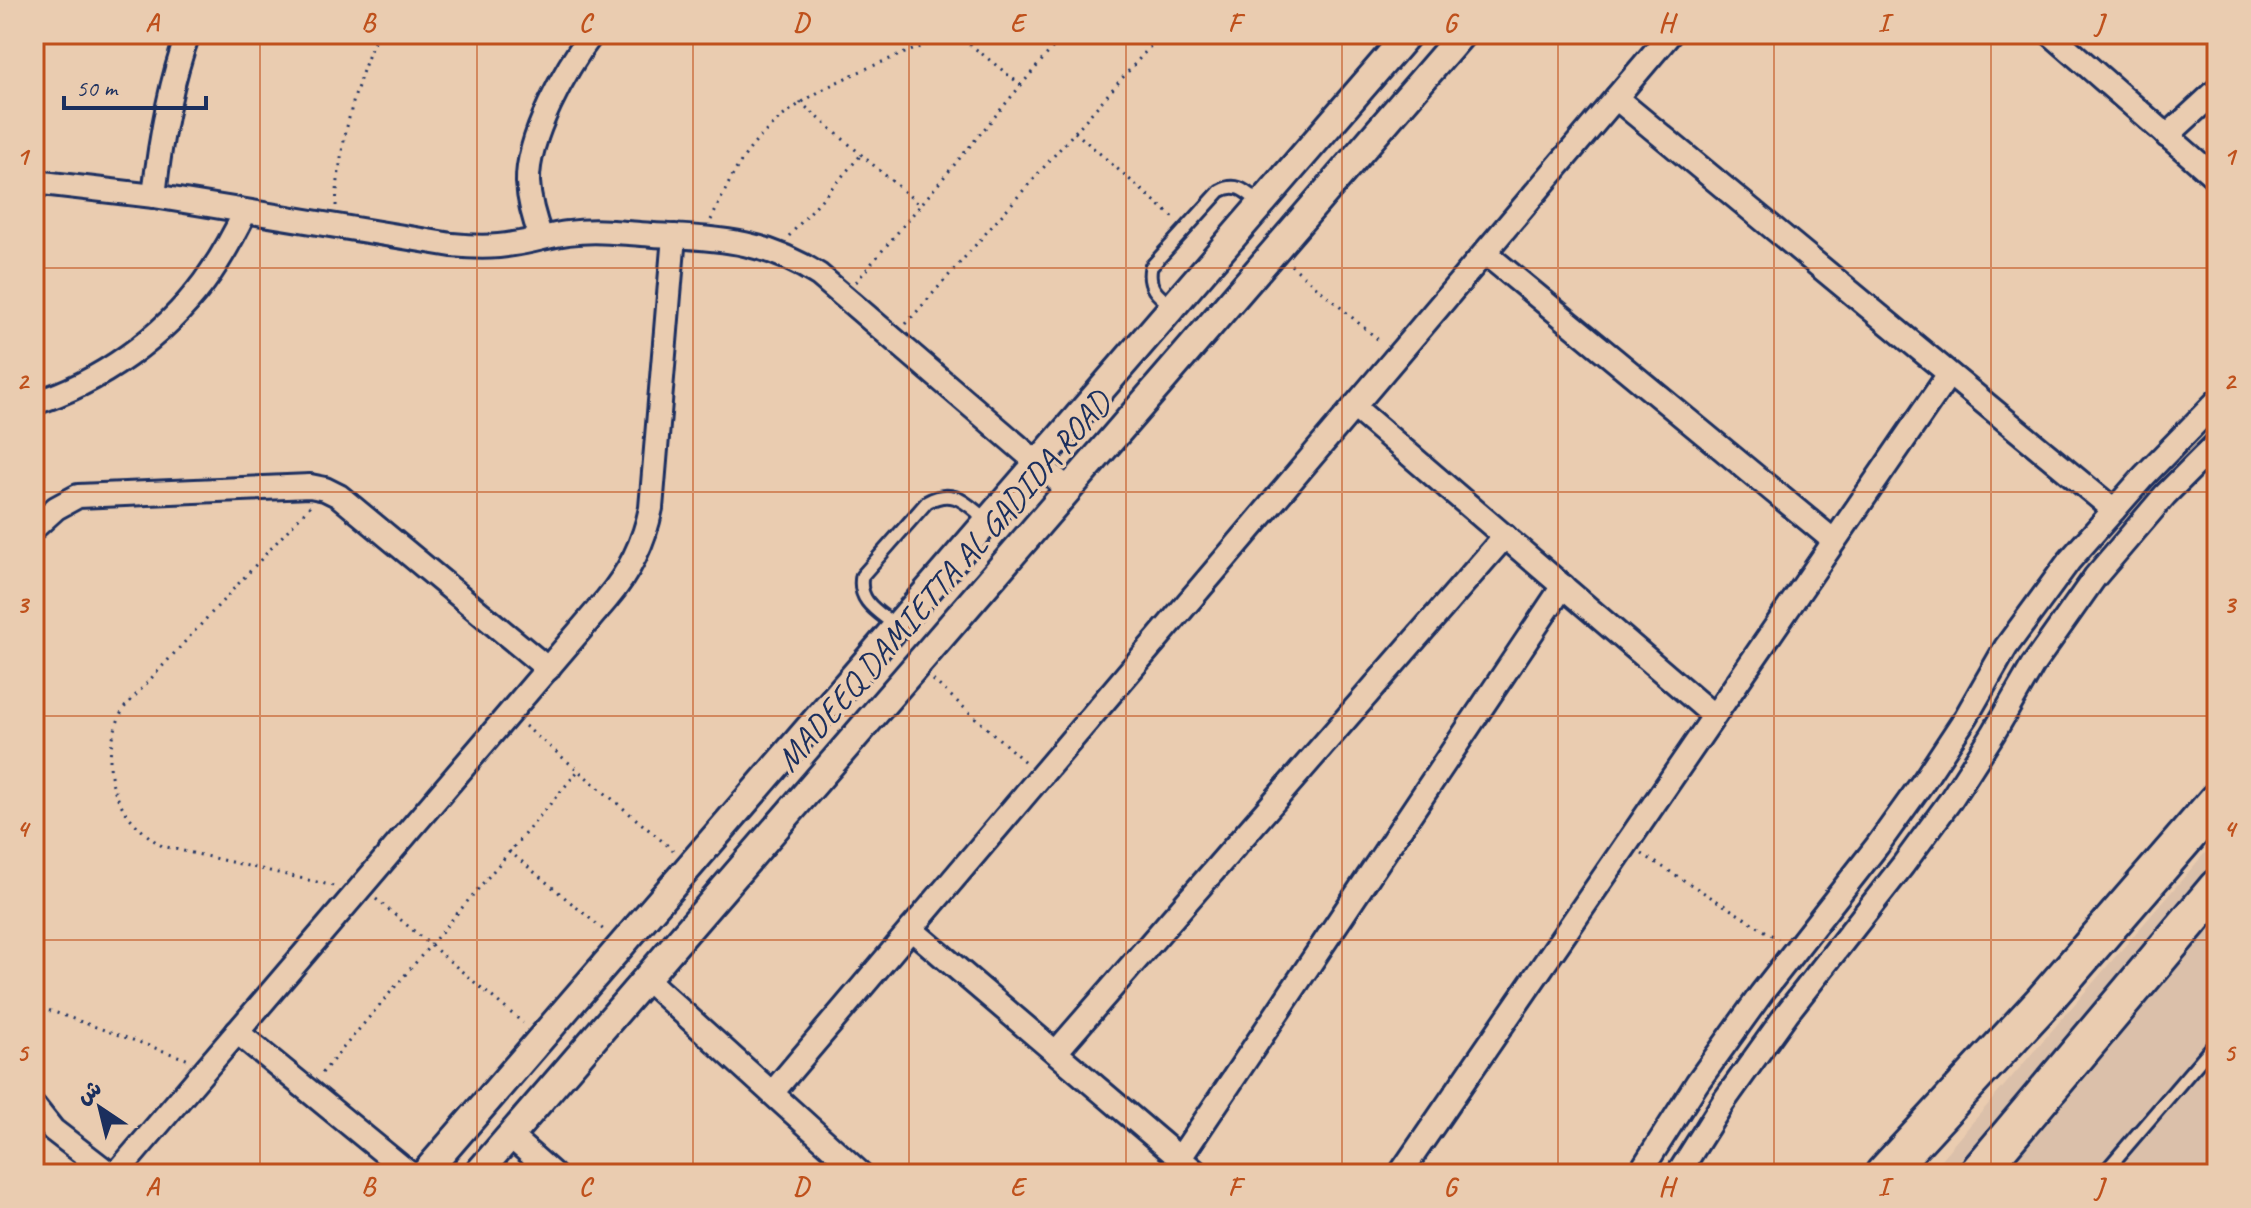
<svg xmlns="http://www.w3.org/2000/svg" width="2251" height="1208" font-family="Caveat,'Playpen Sans Arabic',sans-serif">
<style>
.built{fill:#dbc0aa}
.lines{fill:none;stroke-linecap:round;stroke-linejoin:round}
.service-casing{stroke:#1b2f5e;stroke-width:17}
.minor-casing{stroke:#1b2f5e;stroke-width:28}
.tertiary-casing{stroke:#1b2f5e;stroke-width:32}
.trunk-casing{stroke:#1b2f5e;stroke-width:42}
.path{stroke:#1b2f5e;stroke-width:3;stroke-dasharray:2 6;stroke-linecap:butt}
.service{stroke:#eaccb0;stroke-width:11}
.minor{stroke:#eaccb0;stroke-width:22}
.tertiary{stroke:#eaccb0;stroke-width:26}
.trunk{stroke:#eaccb0;stroke-width:36}
.grid{fill:none;stroke:#bf511c;stroke-width:2;stroke-opacity:0.55}
.labels{text-anchor:middle;dominant-baseline:central;stroke-width:7;stroke-linejoin:round;paint-order:stroke}
.street-label{font-size:34px;fill:#1b2f5e;stroke:#eaccb0}
.neatline{fill:none;stroke:#bf511c;stroke-width:3}
.grid-label{font-size:26px;text-anchor:middle;font-weight:bold;fill:#bf511c}
</style>
<rect width="100%" height="100%" fill="#eaccb0"/>
<filter id="ink" filterUnits="userSpaceOnUse"><feTurbulence type="fractalNoise" baseFrequency=".0125" numOctaves="2"/><feDisplacementMap in="SourceGraphic" scale="16" xChannelSelector="R" yChannelSelector="G"/><feConvolveMatrix kernelMatrix="1 2 1 2 8 2 1 2 1" color-interpolation-filters="sRGB"/></filter>
<g filter="url(#ink)">
<path class="built" d="M2217,839V1174H1928Z"/>
<g class="lines">
<defs>
<g id="service">
<path d="M1172,306C1157,295 1147,287 1151,267L1220,191C1238,181 1247,193 1261,204"/>
<path d="M896,626C879,612 857,602 862,576L927,502C955,487 966,504 987,520"/>
<path d="M2103,1174L2217,1041"/>
</g>
<g id="minor">
<path d="M2051,34L2217,179"/>
<path d="M1616,98L2114,510"/>
<path d="M2167,136L2217,90"/>
<path d="M34,182L154,196L452,245C472,247 493,248 513,244C532,242 549,235 568,233C596,229 625,233 654,235C718,239 763,239 819,275L1069,490"/>
<path d="M154,196C160,141 169,86 188,34"/>
<path d="M541,237C534,219 529,202 528,182C527,138 565,69 592,34"/>
<path d="M1485,253L1834,541"/>
<path d="M34,403C100,383 163,337 204,282C220,260 233,237 245,212"/>
<path d="M1354,407L1714,716"/>
<path d="M34,528L56,508L78,496L310,486L325,489L339,496L548,669"/>
<path d="M911,929L1198,1174"/>
<path d="M646,979L861,1174"/>
<path d="M237,1032L410,1174"/>
<path d="M1056,1052L1505,536"/>
<path d="M772,1093L1670,34"/>
<path d="M34,1106L53,1130L110,1174"/>
<path d="M510,1136L553,1174"/>
<path d="M1180,1158L1563,586"/>
<path d="M116,1174L606,600C629,573 644,543 651,508L674,236"/>
<path d="M1400,1174L1949,374"/>
<path d="M1639,1174L1697,1083L1761,994L1877,846L1923,782L1966,717L2006,647L2069,561L2144,476L2217,401"/>
<path d="M1678,1174L1724,1101L1787,1013L1903,865L1950,801L1993,734L2033,665L2095,577L2165,495L2217,443"/>
</g>
<g id="tertiary">
<path d="M424,1174L1408,34"/>
<path d="M477,1174L1462,34"/>
</g>
<g id="trunk">
<path d="M1884,1174L2042,1003L2217,801"/>
<path d="M1977,1174L2217,888"/>
</g>
</defs>
<use href="#service" class="service-casing"/>
<use href="#minor" class="minor-casing"/>
<use href="#tertiary" class="tertiary-casing"/>
<use href="#trunk" class="trunk-casing"/>
<g class="path">
<path d="M957,34L1021,85"/>
<path d="M800,102L921,206"/>
<path d="M1075,132L1174,218"/>
<path d="M336,206C339,146 354,89 377,34"/>
<path d="M711,220C723,196 733,170 750,149C800,86 881,64 953,34"/>
<path d="M789,236L861,155"/>
<path d="M1291,265L1382,343"/>
<path d="M856,282L1064,34"/>
<path d="M906,324L1161,34"/>
<path d="M310,506L123,709C97,765 110,812 162,846L334,886"/>
<path d="M933,680L1026,763"/>
<path d="M525,726L673,850"/>
<path d="M509,851L605,931"/>
<path d="M1642,854L1778,939"/>
<path d="M376,899L523,1023"/>
<path d="M34,1005L189,1060"/>
<path d="M322,1073L578,771"/>
</g>
<use href="#service" class="service"/>
<use href="#minor" class="minor"/>
<use href="#tertiary" class="tertiary"/>
<use href="#trunk" class="trunk"/>
</g>
</g>
<path class="grid" d="M260,34V1174M477,34V1174M693,34V1174M909,34V1174M1126,34V1174M1342,34V1174M1558,34V1174M1774,34V1174M1991,34V1174M34,268H2217M34,492H2217M34,716H2217M34,940H2217"/>
<g class="labels">
<g class="street-label">
<text transform="translate(943 581) rotate(-49)">MADEEQ DAMIETTA AL GADIDA ROAD</text>
</g>
</g>
<rect width="2251" height="1208" fill="none" stroke="#eaccb0" stroke-width="88"/>
<g transform="translate(100 1108) rotate(325)" stroke="#eaccb0" stroke-width="6" paint-order="stroke">
<path d="M0-6L14 30L0 20L-14 30Z" fill="#1b2f5e"/>
<text y="-12" font-size="22" font-weight="bold" text-anchor="middle" fill="#1b2f5e">ش</text>
</g>
<path d="M64 96v12h142v-12" fill="none" stroke="#1b2f5e" stroke-width="4"/>
<text x="76" y="96" font-size="24" fill="#1b2f5e" stroke="#eaccb0" stroke-width="6" paint-order="stroke">50 m</text>
<rect x="44" y="44" width="2163" height="1120" class="neatline"/>
<g class="grid-label">
<text x="152" y="31">A</text>
<text x="368" y="31">B</text>
<text x="585" y="31">C</text>
<text x="801" y="31">D</text>
<text x="1017" y="31">E</text>
<text x="1234" y="31">F</text>
<text x="1450" y="31">G</text>
<text x="1666" y="31">H</text>
<text x="1883" y="31">I</text>
<text x="2099" y="31">J</text>
<text x="22" y="165">1</text>
<text x="2229" y="165">1</text>
<text x="22" y="389">2</text>
<text x="2229" y="389">2</text>
<text x="22" y="613">3</text>
<text x="2229" y="613">3</text>
<text x="22" y="837">4</text>
<text x="2229" y="837">4</text>
<text x="22" y="1061">5</text>
<text x="2229" y="1061">5</text>
<text x="152" y="1195">A</text>
<text x="368" y="1195">B</text>
<text x="585" y="1195">C</text>
<text x="801" y="1195">D</text>
<text x="1017" y="1195">E</text>
<text x="1234" y="1195">F</text>
<text x="1450" y="1195">G</text>
<text x="1666" y="1195">H</text>
<text x="1883" y="1195">I</text>
<text x="2099" y="1195">J</text>
</g>
</svg>
